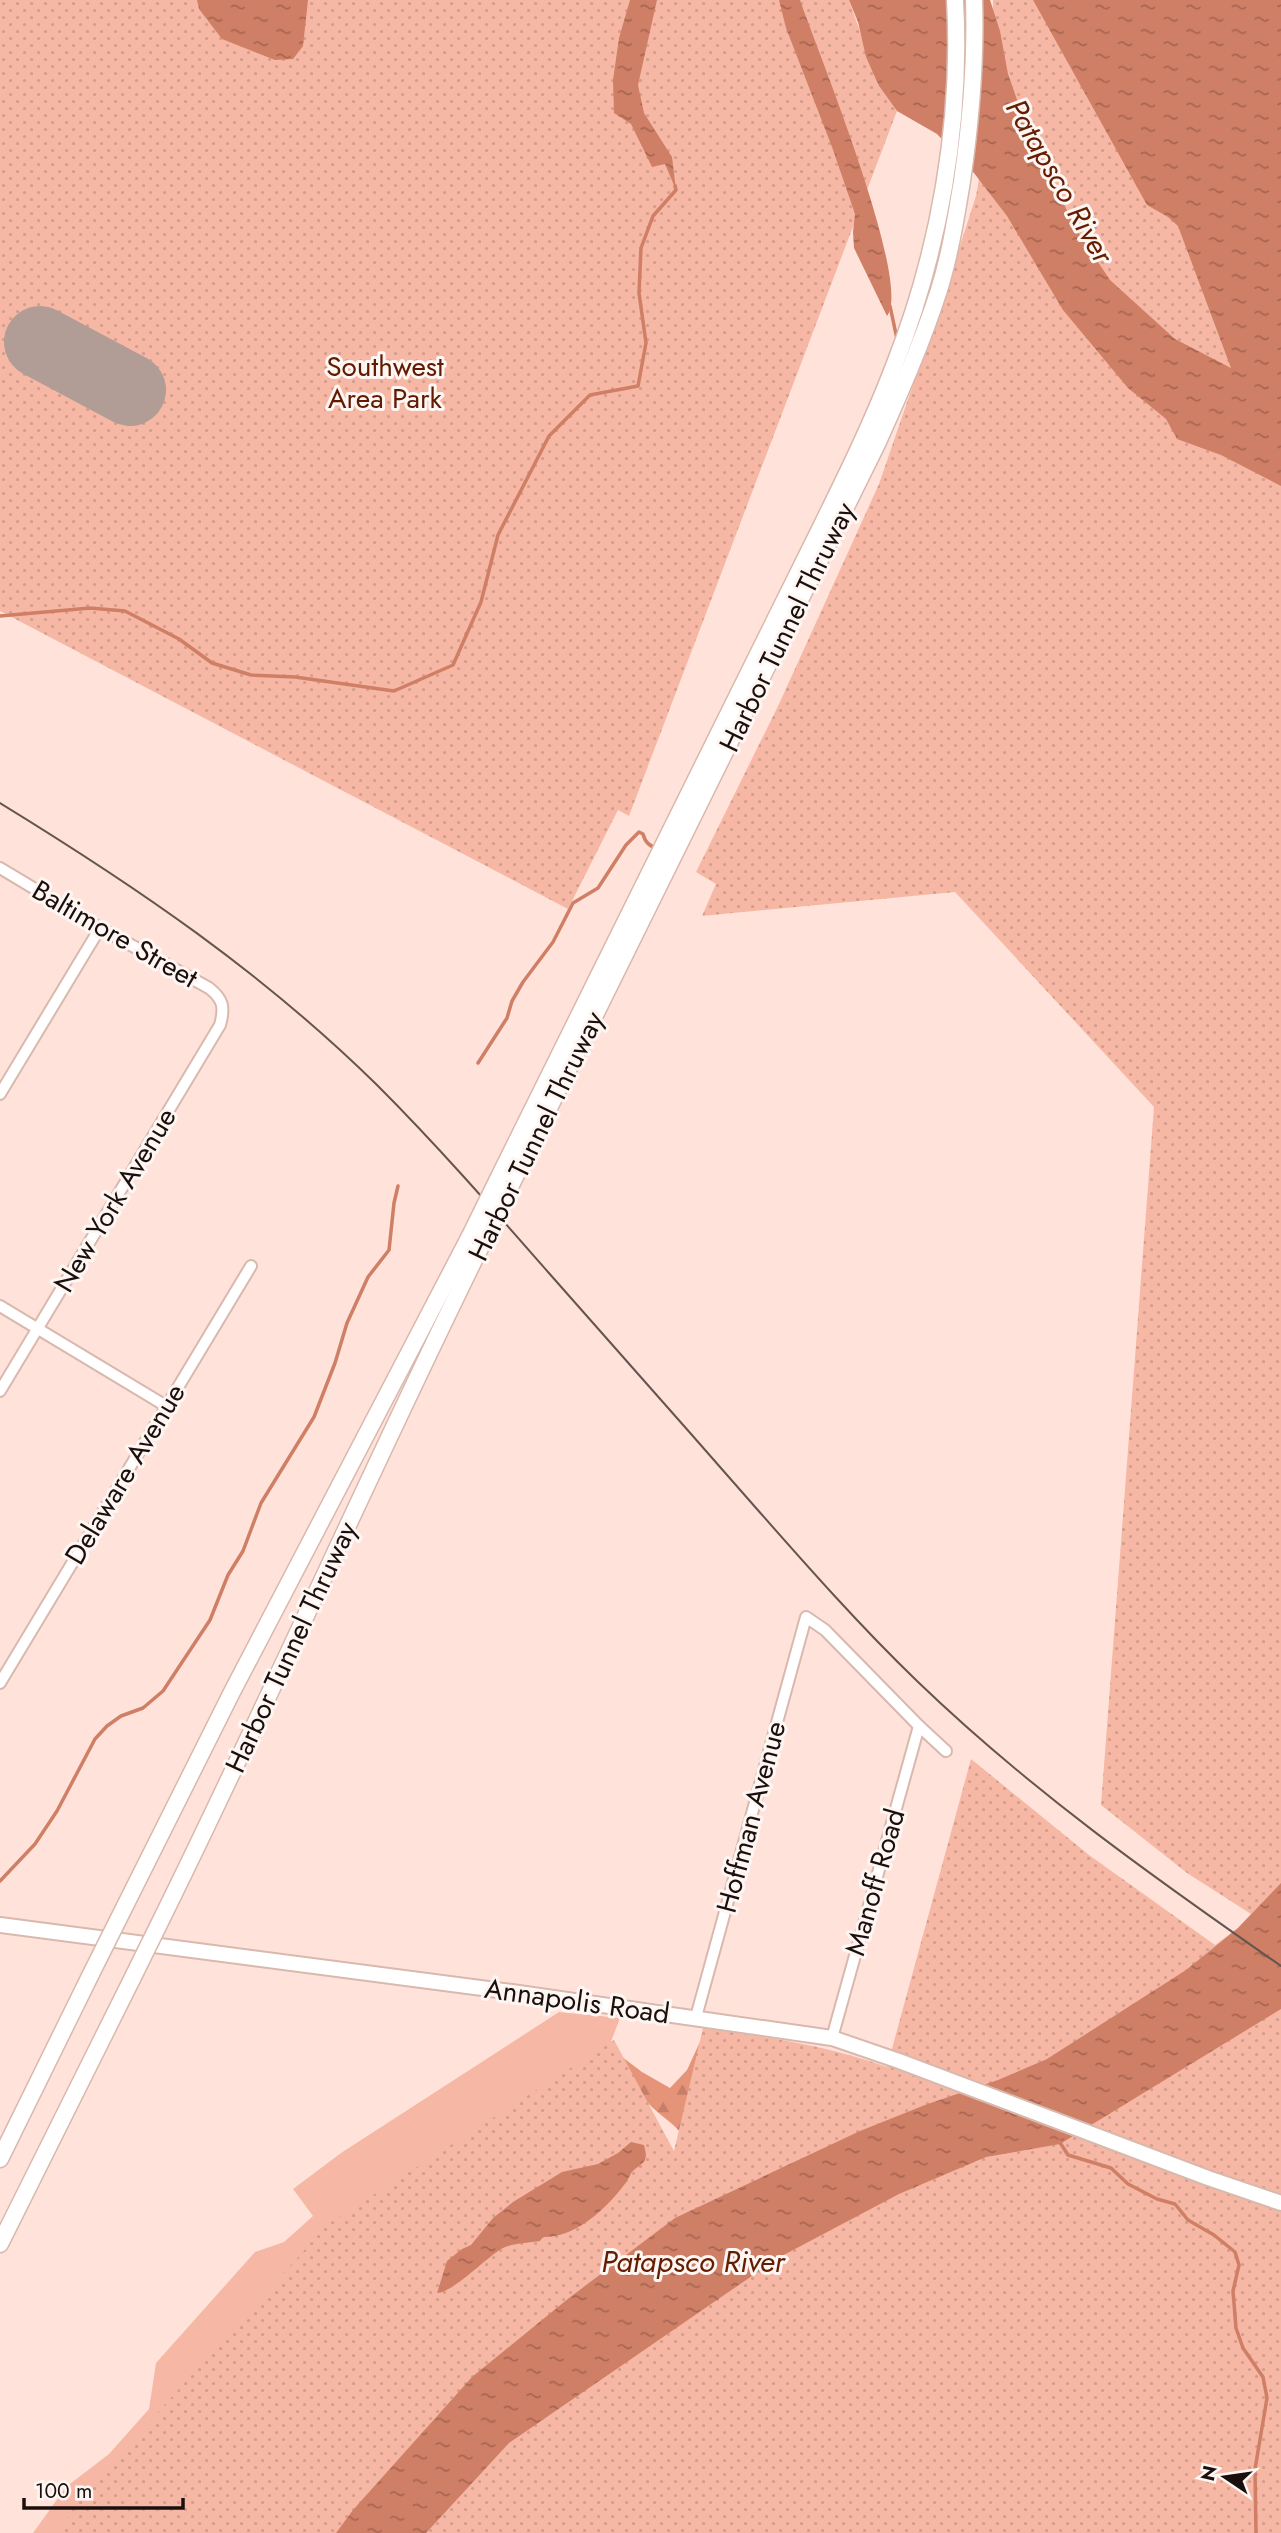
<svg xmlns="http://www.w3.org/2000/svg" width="1281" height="2533" font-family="Jost,sans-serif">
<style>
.grass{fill:#f6b8a4}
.forest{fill:url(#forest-firs)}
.park{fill:url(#park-dots)}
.water{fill:url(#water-ripples)}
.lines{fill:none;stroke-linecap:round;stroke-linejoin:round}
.stream{stroke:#cf7f65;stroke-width:3.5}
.runway{stroke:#b29c96;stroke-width:72}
.minor-casing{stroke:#d9b8ad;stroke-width:14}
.major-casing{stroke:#d9b8ad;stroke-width:18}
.highway-casing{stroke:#d9b8ad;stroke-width:19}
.minor{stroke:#fff;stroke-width:10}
.major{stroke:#fff;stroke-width:14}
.highway{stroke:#fff;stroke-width:16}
.tram{stroke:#655450;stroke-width:2}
.highway-bridge-casing{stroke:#d9b8ad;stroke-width:19;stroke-linecap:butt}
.highway-bridge{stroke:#fff;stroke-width:16}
.labels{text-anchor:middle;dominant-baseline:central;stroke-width:6;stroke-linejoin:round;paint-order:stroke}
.park-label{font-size:28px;fill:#611900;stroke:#fdf6f3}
.street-label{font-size:28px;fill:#1a0f0c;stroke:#fdf6f3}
.water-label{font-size:30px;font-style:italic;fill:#651d01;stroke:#fdf6f3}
</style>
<defs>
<pattern id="forest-firs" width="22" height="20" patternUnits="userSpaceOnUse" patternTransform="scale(1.75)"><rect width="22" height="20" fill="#e69479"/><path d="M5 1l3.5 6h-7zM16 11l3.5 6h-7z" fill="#c57e67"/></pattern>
<pattern id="park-dots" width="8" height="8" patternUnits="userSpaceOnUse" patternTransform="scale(1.75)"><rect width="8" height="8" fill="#f6b8a4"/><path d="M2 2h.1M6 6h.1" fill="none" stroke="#d29d8c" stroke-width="1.8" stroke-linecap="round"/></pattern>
<pattern id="water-ripples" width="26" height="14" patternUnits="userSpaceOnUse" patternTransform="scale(1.75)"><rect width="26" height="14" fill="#cf7f65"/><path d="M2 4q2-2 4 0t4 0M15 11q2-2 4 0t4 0" fill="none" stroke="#a76652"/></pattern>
</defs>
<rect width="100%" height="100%" fill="#ffe3db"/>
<path class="grass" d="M559,2012L620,2018L609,2047L71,2533H33L66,2487L109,2454L149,2409L156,2363L255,2252L284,2242L313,2216L293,2189L341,2153Z"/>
<path class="forest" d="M707,2037L681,2133C671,2121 658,2114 648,2103C632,2086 621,2067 609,2047L642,2072L670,2088L687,2070L699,2044Z"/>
<g class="park">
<path d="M0,0H849L879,86L897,111L629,816L618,810L568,909L0,611Z"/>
<path d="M993,0H1281V2533H58L76,2503L327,2225L614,2040L674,2151L703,2028C766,2037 827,2045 887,2067L971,1759L1089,1855L1215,1945L1238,1928L1251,1914L1187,1873L1101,1805L1154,1107L955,892L702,916L716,884L696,872L779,704L879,484L948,283L976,196L992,107Z"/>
</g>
<g class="water">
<path d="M197,0H308L303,46L293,59L275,60L222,39L199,9Z"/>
<path d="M630,0H657L638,85L644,113L672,157L676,190L665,164L652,167L631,124L614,113L613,80L619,38Z"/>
<path d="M779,0H800C816,47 913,283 887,316L854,248L853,232L855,214L832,147L786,28Z"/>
<path d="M849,0H990L1000,31L1008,74L1027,128L1076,229L1110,280L1175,339L1231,368L1178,226L1168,217L1147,205L1033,0H1281V486L1221,455L1177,439L1166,419L1128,388L1063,310L1007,216L974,173L937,134L897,111L879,86L866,57L858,22Z"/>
<path d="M1281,1883V2009L1060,2144L986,2157L899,2194L778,2258L509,2443L426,2533H336L353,2510L472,2377L569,2298L675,2218L860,2131L925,2105L998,2080L1047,2059L1186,1970L1238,1928Z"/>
<path d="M631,2142L644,2145C645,2151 647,2153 645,2160C642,2165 637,2167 633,2171C629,2175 628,2181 624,2185C606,2209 575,2238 543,2237L540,2241C528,2243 511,2243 501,2249C485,2259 452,2293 437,2293L447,2261L462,2249L471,2245L493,2218L513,2202L562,2172L598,2164L618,2153Z"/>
</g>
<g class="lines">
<g class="stream">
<path d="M890,306L897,339"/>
<path d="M0,616L90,608L125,611L179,639L212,663L251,675L295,677L394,691L453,665L481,602L498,535L549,436L590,395L638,386L646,343L639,293L641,248L653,216L676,190L675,186"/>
<path d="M478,1063L507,1018L512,1001L523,982L553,942L573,903L598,888L626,845L639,832L643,834C645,842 649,847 658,848"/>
<path d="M0,1881L35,1844L57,1811L95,1739L107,1726L121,1716L143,1708L163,1691L210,1620L228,1575L243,1551L261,1503L314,1417L335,1363L347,1323L368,1277L389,1250L394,1203L398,1186"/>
<path d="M1059,2141L1068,2155L1111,2168L1128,2184L1157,2199L1175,2204L1188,2220L1214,2235L1235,2252L1239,2265L1233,2291L1236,2328L1243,2348L1263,2377L1267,2398L1255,2469L1256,2533"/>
</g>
<path class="runway" d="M40,342L130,390"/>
<defs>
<g id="minor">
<path d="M0,868L100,928L209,988C223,999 225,1007 220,1025L0,1391"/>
<path d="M0,1094L100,928"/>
<path d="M0,1306L166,1406"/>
<path d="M0,1683L251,1266"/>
<path d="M696,2017L806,1617L825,1630L919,1726L946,1751"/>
<path d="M832,2038L919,1726"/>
</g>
<path id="major" d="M0,1925L512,1992L832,2038L899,2061L1208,2178L1281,2203"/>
<g id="highway">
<path d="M499,1177L821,527C847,474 873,421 894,366C939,252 962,123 955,0"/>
<path d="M509,1189L877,444C900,393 922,343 939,290C950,255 956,217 962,181C971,120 976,61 974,0"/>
<path d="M124,1908L232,1692L470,1236"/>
<path d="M163,1916C272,1695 371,1469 480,1248"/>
<path d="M0,2159L92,1972"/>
<path d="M0,2244L133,1977"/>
</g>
</defs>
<use href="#minor" class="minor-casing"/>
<use href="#major" class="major-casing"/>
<use href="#highway" class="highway-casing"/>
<use href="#minor" class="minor"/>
<use href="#major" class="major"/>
<use href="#highway" class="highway"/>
<path class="tram" d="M0,803C137,887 262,972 377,1085C437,1145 492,1208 548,1272C617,1350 687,1429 756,1508C808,1567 860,1626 917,1681C1029,1789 1153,1877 1281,1966"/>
<defs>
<g id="highway-bridge">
<path d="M470,1236L499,1177"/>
<path d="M480,1248L509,1189"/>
<path d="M92,1972L124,1908"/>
<path d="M133,1977L163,1916"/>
</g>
</defs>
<use href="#highway-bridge" class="highway-bridge-casing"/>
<use href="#highway-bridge" class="highway-bridge"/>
</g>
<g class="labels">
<g class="park-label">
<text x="385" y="366">Southwest<tspan x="385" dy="32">Area Park</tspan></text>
</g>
<g class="street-label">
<text transform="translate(787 627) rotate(-64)">Harbor Tunnel Thruway</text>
<text transform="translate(115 934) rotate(30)">Baltimore Street</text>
<text transform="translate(536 1136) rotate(-64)">Harbor Tunnel Thruway</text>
<text transform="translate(115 1200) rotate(-59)">New York Avenue</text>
<text transform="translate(125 1474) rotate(-59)">Delaware Avenue</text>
<text transform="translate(291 1647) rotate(-65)">Harbor Tunnel Thruway</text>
<text transform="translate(751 1817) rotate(-75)">Hoffman Avenue</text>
<text transform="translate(875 1882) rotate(-74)">Manoff Road</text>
<text transform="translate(577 2001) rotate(8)">Annapolis Road</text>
</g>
<g class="water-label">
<text transform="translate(1060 181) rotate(60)">Patapsco River</text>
<text x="693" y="2261">Patapsco River</text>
</g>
</g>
<g transform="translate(1225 2477) rotate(283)" stroke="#fdf6f3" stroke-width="5" paint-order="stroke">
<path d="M0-5L12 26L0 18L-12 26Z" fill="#1a0f0c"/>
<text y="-10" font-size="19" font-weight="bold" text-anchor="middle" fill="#1a0f0c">N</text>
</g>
<path d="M24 2498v10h159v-10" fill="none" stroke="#1a0f0c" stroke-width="3.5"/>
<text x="35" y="2498" font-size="21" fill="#1a0f0c" stroke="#fdf6f3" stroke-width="5" paint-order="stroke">100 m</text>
</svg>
